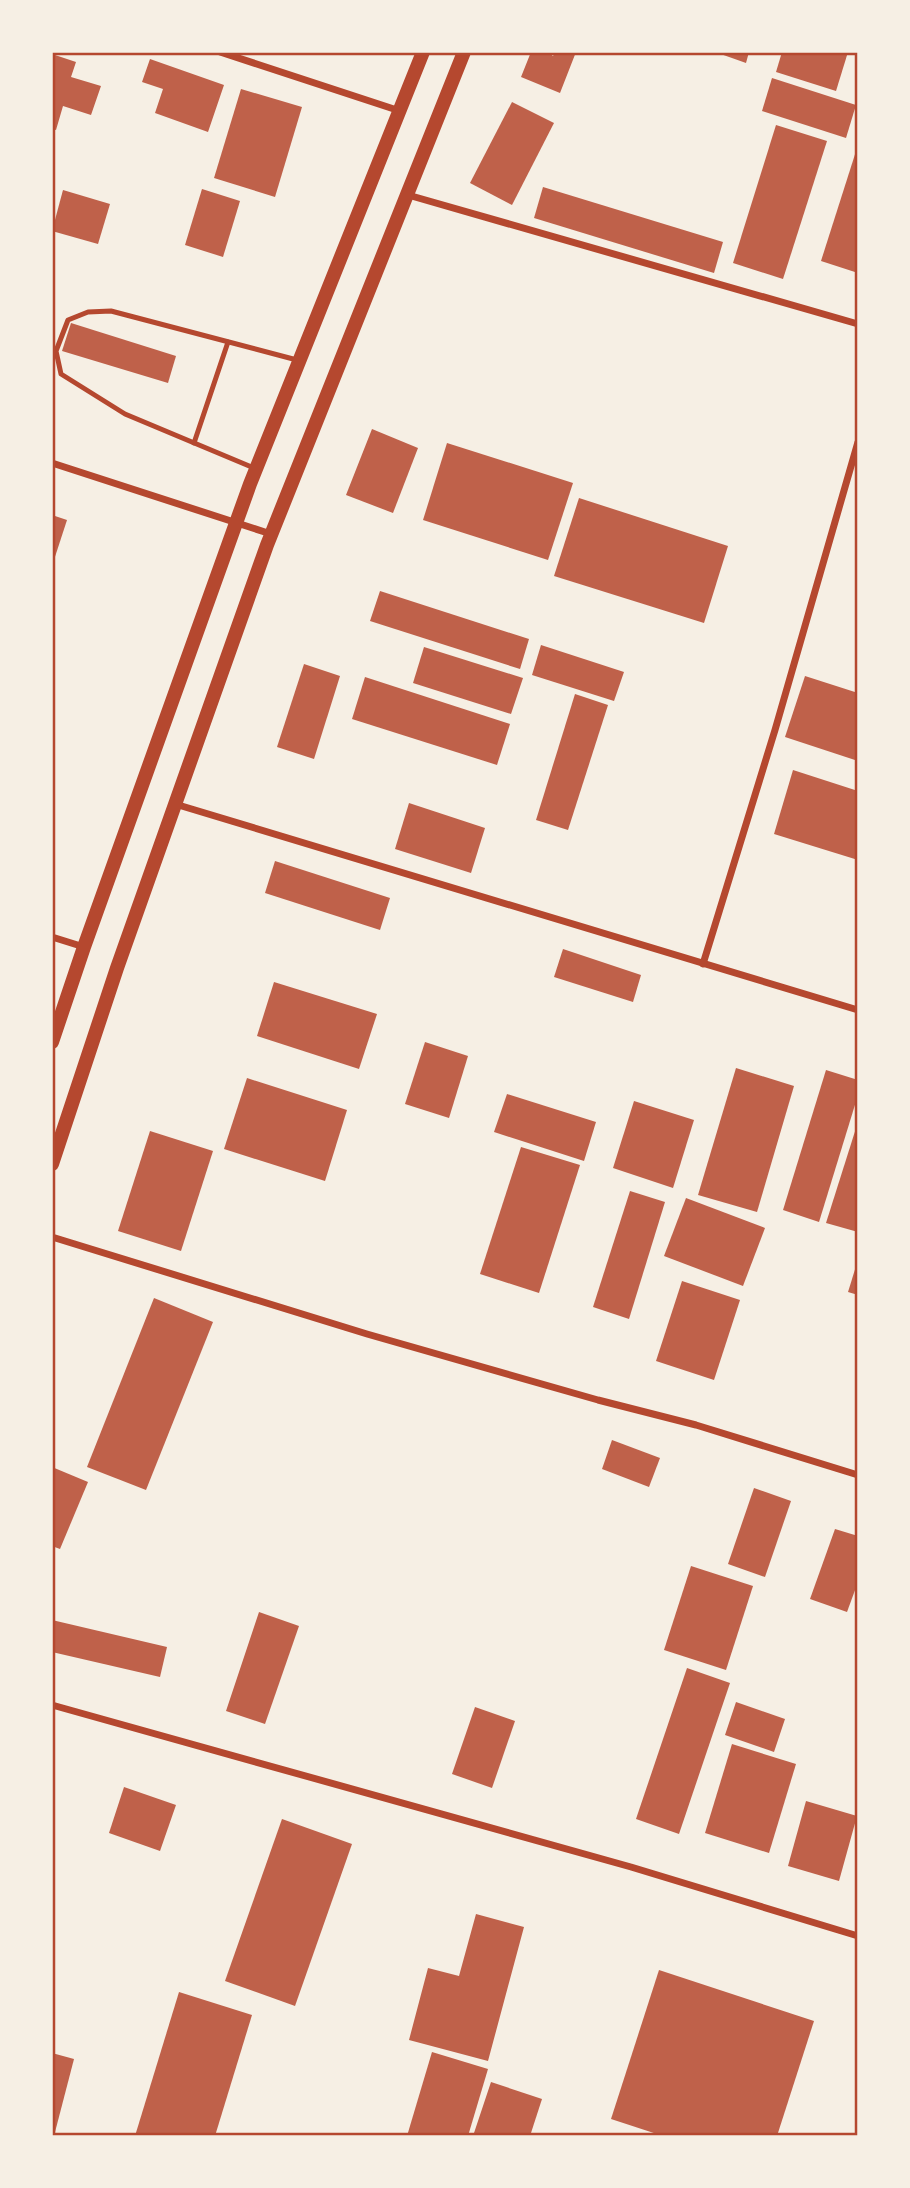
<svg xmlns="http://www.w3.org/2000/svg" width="910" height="2188" font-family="'Noto Sans',sans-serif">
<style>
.building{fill:#bf614a}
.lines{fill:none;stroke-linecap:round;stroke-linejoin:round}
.service{stroke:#b5482f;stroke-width:5}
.minor{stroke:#b5482f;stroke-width:7}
.secondary{stroke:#b5482f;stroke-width:14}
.neatline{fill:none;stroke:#b5482f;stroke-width:2.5}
</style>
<rect width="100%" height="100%" fill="#f6efe4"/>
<g class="building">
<path d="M531,52H548L553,56L555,52H576L560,93L521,77Z"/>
<path d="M715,52H749L746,63Z"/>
<path d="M782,52H848L836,91L776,72Z"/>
<path d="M52,54L76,62L71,77L101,86L91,115L63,106L56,130L52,129Z"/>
<path d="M150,59L224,85L208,132L155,113L163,89L142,82Z"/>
<path d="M772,78L856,105L846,138L762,111Z"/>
<path d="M241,89L302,107L275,197L214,178Z"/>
<path d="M512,102L554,123L512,205L470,183Z"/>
<path d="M776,125L827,141L783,279L733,263Z"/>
<path d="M857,148H858V273L821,261Z"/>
<path d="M543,187L723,242L714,273L534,218Z"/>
<path d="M202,189L240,201L223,257L185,245Z"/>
<path d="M63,190L110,204L98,244L52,231Z"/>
<path d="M71,323L176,356L168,383L62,351Z"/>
<path d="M372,429L418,448L393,513L346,495Z"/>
<path d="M447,443L573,483L548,560L423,520Z"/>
<path d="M579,498L728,546L704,623L554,576Z"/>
<path d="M52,515L67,520L53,563H52Z"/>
<path d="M380,591L529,639L520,669L370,621Z"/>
<path d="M541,645L624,672L614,701L532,675Z"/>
<path d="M424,647L523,678L511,714L413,683Z"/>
<path d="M304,664L340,676L314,759L277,747Z"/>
<path d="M805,676L858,693V761L785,737Z"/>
<path d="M365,677L510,724L497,765L352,719Z"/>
<path d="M575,694L608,705L568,830L536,820Z"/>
<path d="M793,770L858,791V860L774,834Z"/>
<path d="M409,803L485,828L471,873L395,849Z"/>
<path d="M275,861L390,898L380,930L265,893Z"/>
<path d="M563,949L641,975L633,1002L554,977Z"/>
<path d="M274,982L377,1014L359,1069L257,1036Z"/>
<path d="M425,1042L468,1056L449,1118L405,1104Z"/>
<path d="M736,1068L794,1086L757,1212L698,1195Z"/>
<path d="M826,1070L858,1080V1095L819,1222L783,1210Z"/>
<path d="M247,1078L347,1110L325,1181L224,1149Z"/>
<path d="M507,1094L596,1122L584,1161L494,1132Z"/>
<path d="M634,1101L694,1120L673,1188L613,1168Z"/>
<path d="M857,1125H858V1232L826,1223Z"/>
<path d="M150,1131L213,1151L181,1251L118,1231Z"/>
<path d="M521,1147L580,1165L539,1293L480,1274Z"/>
<path d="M630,1191L665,1202L629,1319L593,1307Z"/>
<path d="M686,1198L765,1228L743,1286L664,1256Z"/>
<path d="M857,1263H858V1295L848,1292Z"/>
<path d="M682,1281L740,1300L714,1380L656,1361Z"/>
<path d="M154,1298L213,1322L146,1490L87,1467Z"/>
<path d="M612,1440L660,1458L649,1487L602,1469Z"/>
<path d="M52,1467L88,1482L60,1549L52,1546Z"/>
<path d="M754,1488L791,1501L765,1577L728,1564Z"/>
<path d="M835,1529L858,1536V1582L847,1612L810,1599Z"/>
<path d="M691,1566L753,1586L726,1670L664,1650Z"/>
<path d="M259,1612L299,1626L265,1724L226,1711Z"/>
<path d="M52,1620L167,1647L160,1677L52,1652Z"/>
<path d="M687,1668L730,1683L679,1834L636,1819Z"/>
<path d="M736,1702L785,1719L774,1752L725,1735Z"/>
<path d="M475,1707L515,1721L492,1788L452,1774Z"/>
<path d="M732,1744L796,1764L769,1853L705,1833Z"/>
<path d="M124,1787L176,1805L160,1851L109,1833Z"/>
<path d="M806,1801L857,1816L839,1881L788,1866Z"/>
<path d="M282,1819L352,1844L295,2006L225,1981Z"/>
<path d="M476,1914L524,1927L488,2061L409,2040L428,1968L459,1976Z"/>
<path d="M659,1970L814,2021L777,2136H663L611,2119Z"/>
<path d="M179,1992L252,2015L215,2136H135Z"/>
<path d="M432,2052L488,2069L468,2136H407Z"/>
<path d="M52,2053L74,2059L54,2136H52Z"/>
<path d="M491,2082L542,2099L530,2136H473Z"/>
</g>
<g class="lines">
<g class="service">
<path d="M194,443L228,342"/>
<path d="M254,468L125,414L61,374L56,351L68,320L88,312L111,311L297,360"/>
</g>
<g class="minor">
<path d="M220,52L400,111"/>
<path d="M408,195L858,324"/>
<path d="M52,463L271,534"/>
<path d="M175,804L858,1010"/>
<path d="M52,937L84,947"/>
<path d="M703,964L775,730L858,442"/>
<path d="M52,1237L367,1334L598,1400L696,1425L858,1475"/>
<path d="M52,1705L631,1867L858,1936"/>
</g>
<g class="secondary">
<path d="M52,1042L84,947L250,484L423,52"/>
<path d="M52,1164L117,968L267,545L464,52"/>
</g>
</g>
<rect width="910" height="2188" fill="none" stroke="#f6efe4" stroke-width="108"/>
<rect x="54" y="54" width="802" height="2080" class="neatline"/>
</svg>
